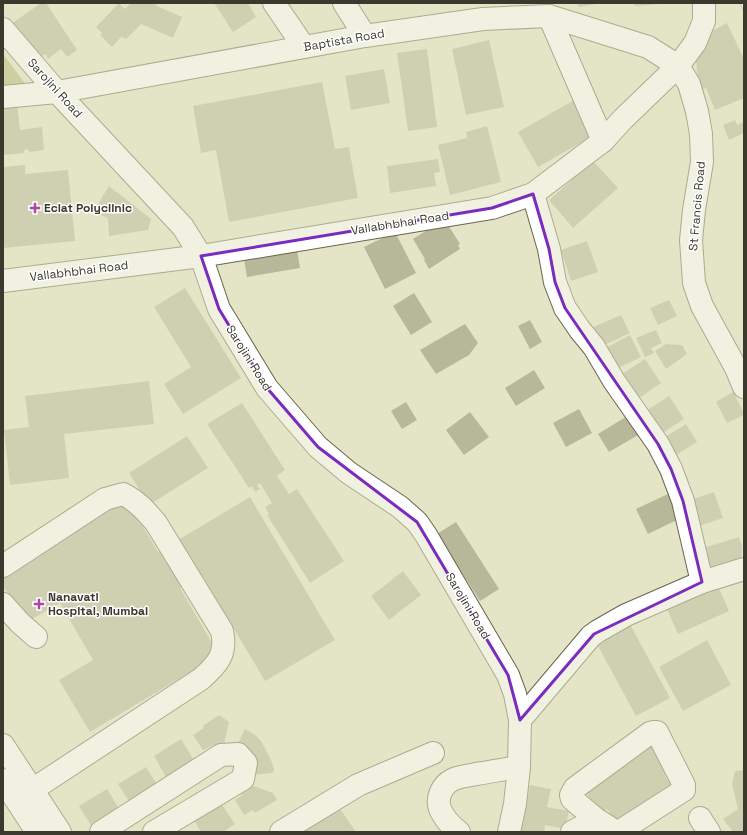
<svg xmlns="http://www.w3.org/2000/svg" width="747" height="835" font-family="'Space Grotesk',sans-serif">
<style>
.green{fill:#b4b472}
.building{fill:#b7b799}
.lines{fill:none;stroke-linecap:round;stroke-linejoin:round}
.minor-casing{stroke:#67674b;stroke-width:24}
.major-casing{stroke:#67674b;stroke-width:24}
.minor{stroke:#fff;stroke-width:22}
.major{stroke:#fff;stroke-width:22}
.rail-casing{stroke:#8b8b76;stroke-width:4.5}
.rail{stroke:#fff;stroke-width:3;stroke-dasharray:9;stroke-linecap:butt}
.marked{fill:none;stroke:#7b2cbf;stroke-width:3;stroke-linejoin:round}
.poi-dot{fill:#b244a3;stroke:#fff;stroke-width:1.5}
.labels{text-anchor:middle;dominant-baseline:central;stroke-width:3;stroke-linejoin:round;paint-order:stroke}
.street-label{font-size:12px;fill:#39392d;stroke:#fff}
.poi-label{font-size:12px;font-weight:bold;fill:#39392d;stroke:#fff;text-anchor:start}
</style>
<rect width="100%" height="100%" fill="#e4e5c6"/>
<path class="green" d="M3,54L27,86L3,88Z"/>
<g class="building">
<path d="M41,3H46L77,50L67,57L61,49L48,59L46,54L35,59L4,29Z"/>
<path d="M119,3L125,9L131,3H155L157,6L182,17L173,38L141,24L126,39L121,37L112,47L100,35L102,33L96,27Z"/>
<path d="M214,3H248L256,17L233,32Z"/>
<path d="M577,3H596V4L579,7Z"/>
<path d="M634,3H659V4L635,6Z"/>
<path d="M727,23L744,59V98L715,110L706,88L700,90L698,87L696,58L708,33Z"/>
<path d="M489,40L504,107L466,115L452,49Z"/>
<path d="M427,49L437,127L408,131L397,53Z"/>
<path d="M384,69L390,103L351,110L345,76Z"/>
<path d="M322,82L335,149L349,147L358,198L229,222L216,150L201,153L193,106Z"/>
<path d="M576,99L596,134L538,167L518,132Z"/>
<path d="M17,103L20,130L42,127L44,150L29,152L28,149L24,150V153L3,155V104Z"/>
<path d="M735,120L737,125L744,122V133L729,140L723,125Z"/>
<path d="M487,126L501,182L450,195L438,145L467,138L466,132Z"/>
<path d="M438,159L440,172L434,173L436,186L390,193L387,166Z"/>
<path d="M593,161L618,188L573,228L549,200Z"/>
<path d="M25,165V174L68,170L75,241L3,248L4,167Z"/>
<path d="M109,186L151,219L148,230L109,236L108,218L93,212Z"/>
<path d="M440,222L444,228L448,225L460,244L458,245L460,249L429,269L424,260L425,259L413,239Z"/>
<path d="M395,232L416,273L385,289L364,247Z"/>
<path d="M587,241L598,272L571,281L561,250Z"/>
<path d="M296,244L300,268L247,277L243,253Z"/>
<path d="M185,288L241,378L183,414L164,384L191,367L154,307Z"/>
<path d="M414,293L432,322L411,335L393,306Z"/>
<path d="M669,300L677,316L658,325L650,308Z"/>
<path d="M621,315L630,333L598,348L589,329Z"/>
<path d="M530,320L542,342L530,349L518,326Z"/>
<path d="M465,324L478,343L469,355L436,374L420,350Z"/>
<path d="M656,330L662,343L651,348L654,353L645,357L636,338Z"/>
<path d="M630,335L641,357L612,371L602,350Z"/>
<path d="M666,344L682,345L687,354L666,369L655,351Z"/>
<path d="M645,359L661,383L635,401L619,376Z"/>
<path d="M534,370L545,388L516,406L505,388Z"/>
<path d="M149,381L154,424L64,434L69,478L10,485L4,430L29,427L25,396Z"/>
<path d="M733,392L741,407L744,415L727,423L716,402Z"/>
<path d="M669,396L684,419L661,434L646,411Z"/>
<path d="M406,402L417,420L402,429L391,411Z"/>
<path d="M242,403L285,470L277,476L289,494L297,489L344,561L310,583L267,515L269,514L265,507L272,503L260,483L257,485L260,489L255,492L252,486L249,488L207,424Z"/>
<path d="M579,409L592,433L566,447L553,423Z"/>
<path d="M470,412L489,437L464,455L446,430Z"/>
<path d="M629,415L640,434L609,452L598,434Z"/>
<path d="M686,424L697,442L676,455L665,437Z"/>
<path d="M187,436L208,468L149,505L129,473Z"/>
<path d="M714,492L723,518L699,526L690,500Z"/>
<path d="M670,493L681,518L648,534L636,509Z"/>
<path d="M250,497L335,640L265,681L202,575L180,588L219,655L90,732L59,680L93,660L60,603L25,623L3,586V571L126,498L158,552Z"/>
<path d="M456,522L499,589L480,601L437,534Z"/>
<path d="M739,537L742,547L741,564L705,575L697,550Z"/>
<path d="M403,571L421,595L389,620L371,596Z"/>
<path d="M717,584L729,611L678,634L666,607Z"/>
<path d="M626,617L670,698L636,716L592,635Z"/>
<path d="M707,640L731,685L683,711L659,667Z"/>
<path d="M219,715L229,722L224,745H214L203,750L193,735L204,728L203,726Z"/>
<path d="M245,729L254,734L261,741L271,760L274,769L273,773L252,775L235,749Z"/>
<path d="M650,737L674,771L665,776L676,791L654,806L650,798L633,810L621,829L607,809L599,814L583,787Z"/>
<path d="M181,739L195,762L167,779L154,756Z"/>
<path d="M146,767L160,789L132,806L118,784Z"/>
<path d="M744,770V832H733L723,819L738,809L732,784L735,771Z"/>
<path d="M247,785L253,787L254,786L273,793L277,800L255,813L253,810L244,815L235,800L241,796Z"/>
<path d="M530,785L551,789L547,807L569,811L565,829L545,825L544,832H521Z"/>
<path d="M107,789L121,812L93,829L79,806Z"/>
<path d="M220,802L235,824L223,832H201L193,819Z"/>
<path d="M338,806L356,832H298Z"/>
</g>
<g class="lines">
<defs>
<g id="minor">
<path d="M274,3L304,47"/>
<path d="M344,3L365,36"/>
<path d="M549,16L603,141"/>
<path d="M3,29L57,92L183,227L201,256L219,309L267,388L318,447L349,473L400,507L417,522L426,535L508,675L515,694L520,720L519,767L515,804L509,832"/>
<path d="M3,97L57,92L365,36L483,19L549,16L648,47L678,66L689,84L697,111L701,134L702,162L694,210L691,240L694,283L702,306L736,368L744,387"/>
<path d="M533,194L549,249L555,282L565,308L580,330L594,347L614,381L658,444L671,469L683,501L702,582"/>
<path d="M3,281L201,256L492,208L533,194L603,141L623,119L678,66L695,43L704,21V3"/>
<path d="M3,566L105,499L123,494C137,501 146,511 156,523L222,631C227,654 218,664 201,679L32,790"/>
<path d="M3,604L20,623L36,637"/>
<path d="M520,720L591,636L598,631L626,615L702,582L744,569"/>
<path d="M700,818L709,832"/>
<path d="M101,832L221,755L238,754L246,763L243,779L154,832"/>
<path d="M281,832L358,785L433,753"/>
<path d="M459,832C451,826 444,818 440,809C436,798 442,785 452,780C459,776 469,776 476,774C490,772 504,769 519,767"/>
<path d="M572,832L596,819L572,799L571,795L575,788L650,733L654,732H657L684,785V790L620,831H615L596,819"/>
</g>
<g id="major">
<path d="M3,745L60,832"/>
<path d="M3,780L37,832"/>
</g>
</defs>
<use href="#minor" class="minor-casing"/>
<use href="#major" class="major-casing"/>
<use href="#minor" class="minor"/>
<use href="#major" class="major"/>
<defs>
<path id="rail" d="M742,3L744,7"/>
</defs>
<use href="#rail" class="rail-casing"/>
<use href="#rail" class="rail"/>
</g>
<path d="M0 0H747V835H0ZM533,194L549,249L555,282L565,308L658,444L671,469L683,501L702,582L594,634L520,720L508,675L417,522L318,447L267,388L219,309L201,256L492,208Z" fill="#e4e5c6" fill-opacity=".55" fill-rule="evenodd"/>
<path class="marked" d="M533,194L549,249L555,282L565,308L658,444L671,469L683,501L702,582L594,634L520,720L508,675L417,522L318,447L267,388L219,309L201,256L492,208Z"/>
<g class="poi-dot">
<path d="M33 202h4v4h4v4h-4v4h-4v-4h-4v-4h4z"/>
<path d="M37 598h4v4h4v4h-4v4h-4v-4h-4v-4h4z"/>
</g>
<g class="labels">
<g class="street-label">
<text transform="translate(344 40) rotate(-10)">Baptista Road</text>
<text transform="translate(55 88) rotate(48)">Sarojini Road</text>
<text transform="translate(697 206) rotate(-85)">St Francis Road</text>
<text transform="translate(400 223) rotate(-9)">Vallabhbhai Road</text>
<text transform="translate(79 271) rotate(-7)">Vallabhbhai Road</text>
<text transform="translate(249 358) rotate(58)">Sarojini Road</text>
<text transform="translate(468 606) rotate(59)">Sarojini Road</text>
</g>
<g class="poi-label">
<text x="44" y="208">Eclat Polyclinic</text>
<text x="48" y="597">Nanavati<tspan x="48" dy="14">Hospital, Mumbai</tspan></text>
</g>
</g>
<rect width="747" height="835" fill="none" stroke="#39392d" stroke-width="8"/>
</svg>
